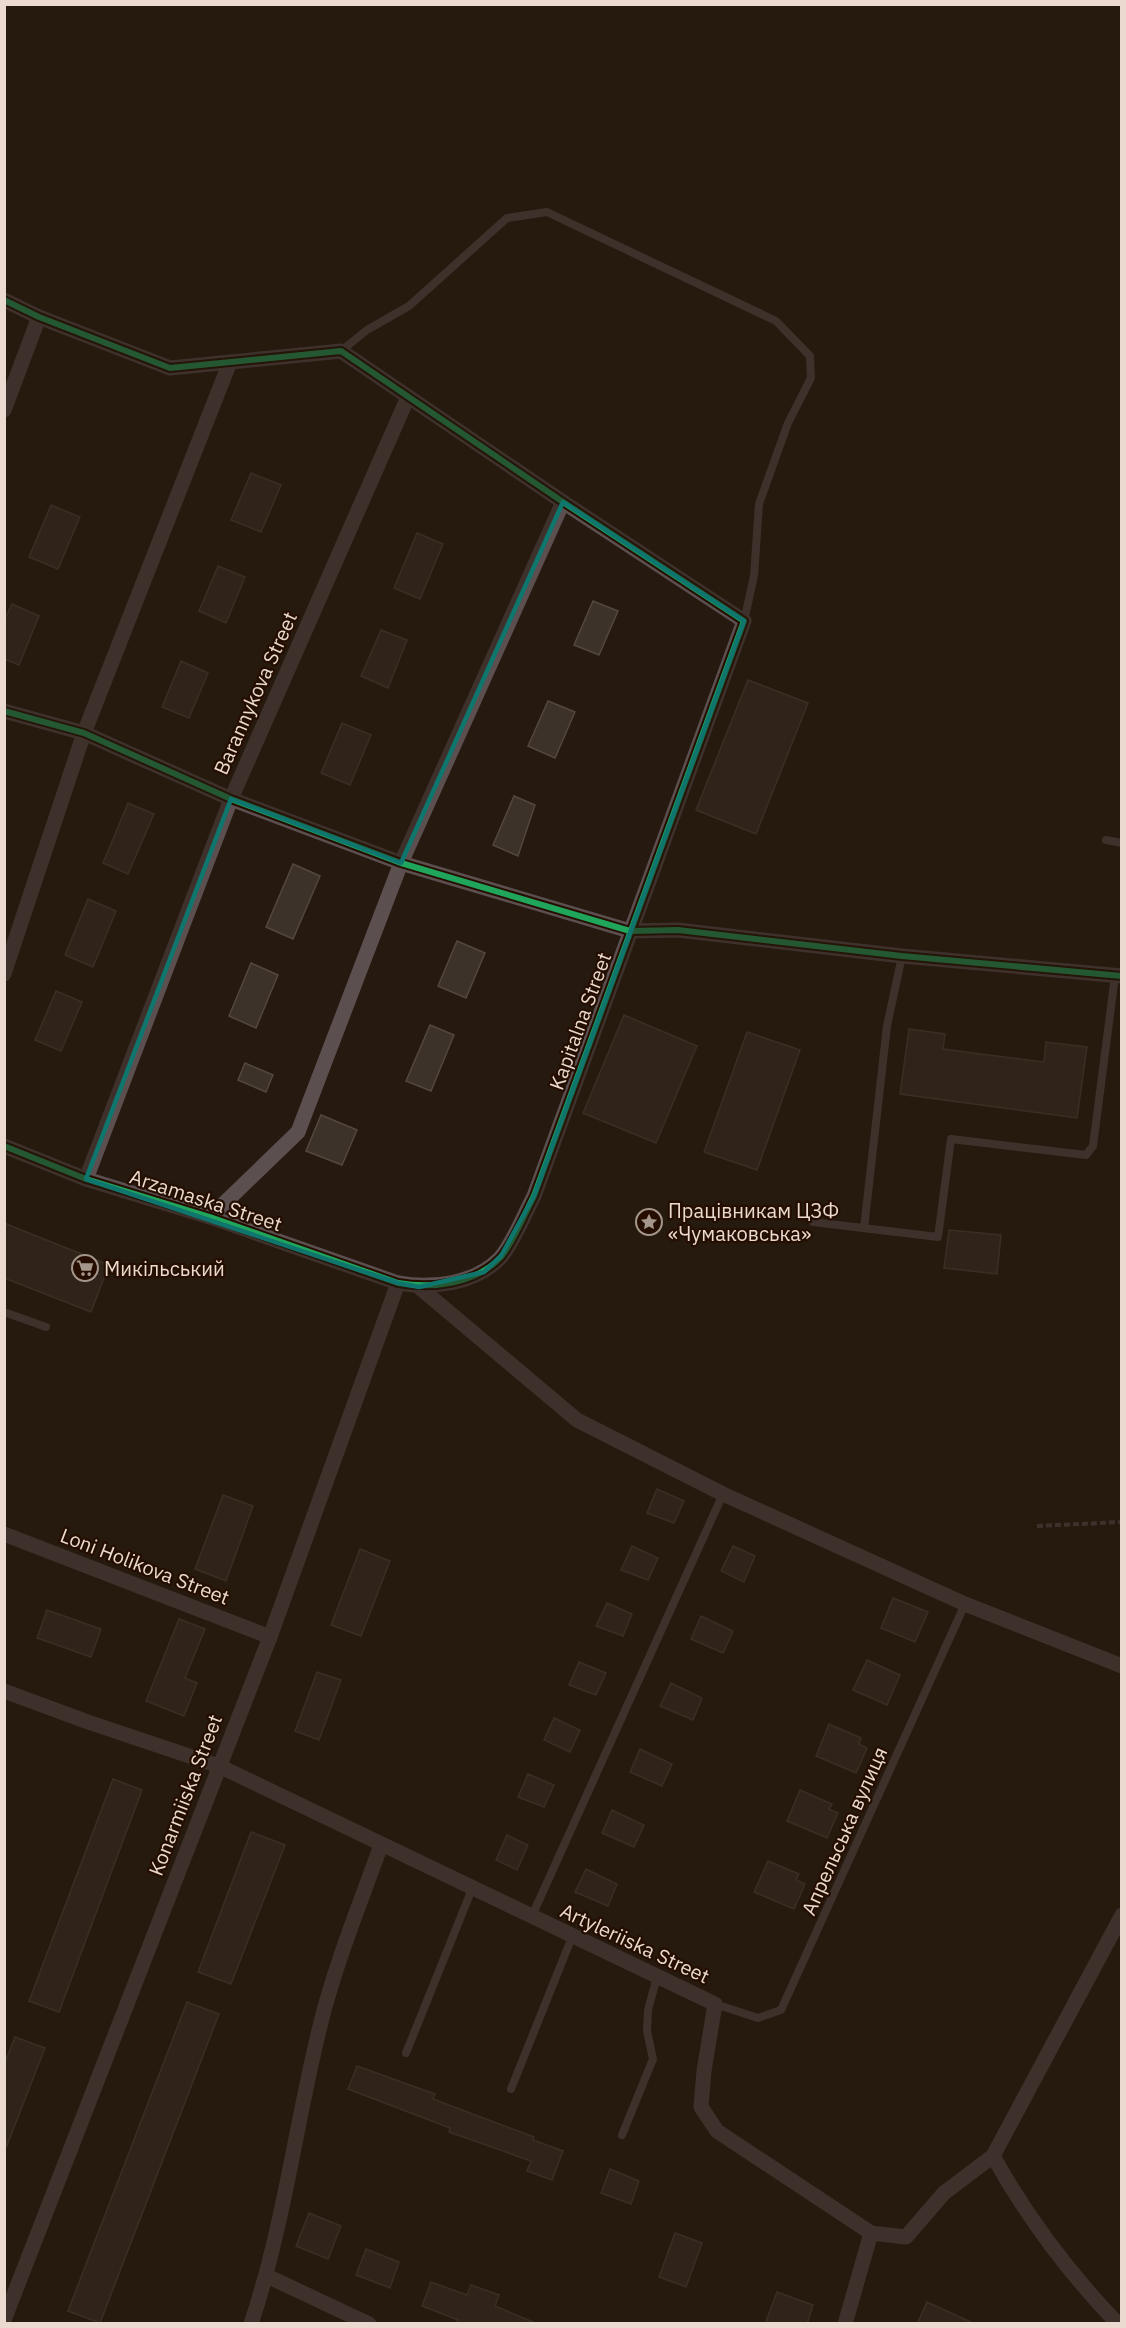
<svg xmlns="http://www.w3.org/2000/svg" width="1126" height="2328" font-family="'IBM Plex Sans',sans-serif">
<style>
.building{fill:#3c3229;stroke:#52483f;stroke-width:1.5}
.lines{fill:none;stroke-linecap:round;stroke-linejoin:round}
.path{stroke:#5a4f4e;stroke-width:4;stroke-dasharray:6 3;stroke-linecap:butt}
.lane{stroke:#5c4f50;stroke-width:8}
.street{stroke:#5c4f50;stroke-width:15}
.cycleway-casing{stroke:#250e00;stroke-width:10}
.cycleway{stroke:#20a55d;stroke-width:6}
.marked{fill:none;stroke:#0f766e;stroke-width:4.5;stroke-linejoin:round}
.labels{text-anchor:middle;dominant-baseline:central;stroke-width:4.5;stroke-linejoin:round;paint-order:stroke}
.street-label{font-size:20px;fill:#eadacf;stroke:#250e00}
.poi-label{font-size:20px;fill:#eadacf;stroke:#250e00;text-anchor:start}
</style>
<rect width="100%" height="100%" fill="#26190f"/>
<g class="building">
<path d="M251,473L281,485L261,532L231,520Z"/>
<path d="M51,505L80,517L58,569L29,557Z"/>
<path d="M417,533L443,544L420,599L394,588Z"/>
<path d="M218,566L245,577L226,623L199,611Z"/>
<path d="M593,601L618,611L599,655L574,645Z"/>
<path d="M12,604L39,616L19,665L4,659V621Z"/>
<path d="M381,630L407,640L388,688L361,676Z"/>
<path d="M181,661L208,673L189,718L162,707Z"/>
<path d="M748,680L808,703L756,834L696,810Z"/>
<path d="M548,701L575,712L555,758L528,746Z"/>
<path d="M342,723L371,735L350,785L321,773Z"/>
<path d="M514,796L535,805L518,856L493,845Z"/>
<path d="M128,803L154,814L128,874L103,863Z"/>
<path d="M293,864L320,876L293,939L266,927Z"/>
<path d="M88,899L116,911L93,967L65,955Z"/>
<path d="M457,941L485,953L466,998L438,986Z"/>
<path d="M251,963L278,975L256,1028L229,1016Z"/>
<path d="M56,991L82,1002L61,1051L35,1040Z"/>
<path d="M624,1015L697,1046L656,1143L583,1113Z"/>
<path d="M430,1025L454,1035L431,1091L406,1081Z"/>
<path d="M909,1029L945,1034L943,1049L1044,1062L1046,1042L1087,1047L1077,1118L900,1094Z"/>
<path d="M747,1032L800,1050L757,1170L704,1152Z"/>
<path d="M245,1063L273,1075L266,1092L238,1080Z"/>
<path d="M321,1115L357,1130L342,1165L306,1151Z"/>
<path d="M4,1223L109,1265L91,1312L4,1278Z"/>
<path d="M949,1230L1001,1235L997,1274L944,1268Z"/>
<path d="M657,1489L684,1501L674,1523L647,1513Z"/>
<path d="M223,1495L253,1506L226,1581L195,1569Z"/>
<path d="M632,1546L658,1558L648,1580L621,1570Z"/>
<path d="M733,1546L755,1556L744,1582L721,1571Z"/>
<path d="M360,1549L390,1561L361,1636L331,1625Z"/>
<path d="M893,1598L928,1612L915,1642L881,1628Z"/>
<path d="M607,1603L632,1614L623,1636L596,1626Z"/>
<path d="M47,1610L101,1629L91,1657L37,1638Z"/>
<path d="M701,1616L733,1631L723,1653L691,1639Z"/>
<path d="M179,1619L205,1629L185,1678L197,1683L184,1716L146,1701Z"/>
<path d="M867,1660L900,1675L887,1705L853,1690Z"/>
<path d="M579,1662L606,1673L596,1695L569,1685Z"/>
<path d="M317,1672L341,1680L319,1740L295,1731Z"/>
<path d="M671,1683L702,1698L693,1720L660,1706Z"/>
<path d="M554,1718L580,1730L570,1752L544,1740Z"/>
<path d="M829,1724L861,1738L859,1744L867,1748L856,1773L816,1756Z"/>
<path d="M640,1749L672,1764L662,1786L630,1772Z"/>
<path d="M528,1774L554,1785L544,1807L518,1797Z"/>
<path d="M113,1779L142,1790L59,2012L29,2001Z"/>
<path d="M800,1790L832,1804L829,1809L838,1813L827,1838L787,1821Z"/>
<path d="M612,1810L644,1825L634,1847L602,1833Z"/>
<path d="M251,1832L285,1845L231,1984L198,1972Z"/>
<path d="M507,1835L528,1845L517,1870L496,1860Z"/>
<path d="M768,1861L799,1874L796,1880L805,1884L794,1909L754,1892Z"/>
<path d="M586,1869L617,1884L608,1906L575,1892Z"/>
<path d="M187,2002L219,2014L100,2323L68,2311Z"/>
<path d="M15,2037L45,2048L6,2148L4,2065Z"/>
<path d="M357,2066L435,2094L433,2099L534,2137L533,2140L563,2151L552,2180L527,2171L531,2161L449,2132L450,2128L348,2089Z"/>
<path d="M610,2169L639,2181L631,2204L601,2193Z"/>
<path d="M309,2213L341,2226L328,2259L296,2246Z"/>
<path d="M675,2233L702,2243L686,2287L659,2277Z"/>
<path d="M366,2249L399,2262L390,2288L356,2275Z"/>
<path d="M431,2282L467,2295L471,2285L499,2295L495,2306L538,2324H456L458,2320L422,2306Z"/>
<path d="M777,2292L813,2305L807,2324H765Z"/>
<path d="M927,2302L975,2324H917Z"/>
</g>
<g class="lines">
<path class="path" d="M1037,1526L1122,1522"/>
<g class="lane">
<path d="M341,351L367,330L409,306L507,218L547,212L776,321L810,356L811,378L788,423L759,504L754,576L744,621"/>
<path d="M1106,840L1122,843"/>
<path d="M813,1222L938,1237L951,1139L1086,1155L1093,1146L1115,976"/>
<path d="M864,1228L887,1026L902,956"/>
<path d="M4,1312L46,1327"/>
<path d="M531,1918L723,1494"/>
<path d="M715,2004L758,2018L781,2010L965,1604"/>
<path d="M406,2053L472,1889"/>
<path d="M511,2089L572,1937"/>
<path d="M622,2135L653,2059L647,2031L648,2010L657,1977"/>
</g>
<g class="street">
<path d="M4,300L39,317L170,368L341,351L563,502L744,621L534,1196C525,1213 512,1245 500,1258C475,1284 432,1289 398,1283L210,1217L86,1179L4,1146"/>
<path d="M4,410L39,317"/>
<path d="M4,711L84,733L231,799L401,863L630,931L678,930L902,956L1122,976"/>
<path d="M4,974L84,733L230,362"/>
<path d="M86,1179L231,799L408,397"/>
<path d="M210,1217L298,1132L401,863L563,502"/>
<path d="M419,1287L577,1420L723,1494L965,1604L1122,1666"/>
<path d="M4,1534L270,1637"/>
<path d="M4,1691L88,1722L219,1766L715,2004L704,2071L701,2107L717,2131L871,2233"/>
<path d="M993,2156C1027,2217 1069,2273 1118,2324"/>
<path d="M267,2276L369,2324"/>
<path d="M4,2320L270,1637L398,1283"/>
<path d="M251,2324C284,2225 296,2122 321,2022C336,1962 360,1904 381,1845"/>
<path d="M845,2324L871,2233L906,2237L944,2193L993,2156L1122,1915"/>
</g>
<defs>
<g id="cycleway">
<path d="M4,300L39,317L170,368L341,351L563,502L744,621L534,1196C525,1213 512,1245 500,1258C475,1284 432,1289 398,1283L210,1217L86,1179L4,1146"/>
<path d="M4,711L84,733L231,799L401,863L630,931L678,930L902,956L1122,976"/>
</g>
</defs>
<use href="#cycleway" class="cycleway-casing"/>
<use href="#cycleway" class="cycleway"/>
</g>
<path d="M0 0H1126V2328H0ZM563,502L744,621L534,1196L501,1256L484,1272L419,1287L398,1283L86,1179L231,799L401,863Z" fill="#26190f" fill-opacity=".55" fill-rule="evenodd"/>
<path class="marked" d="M563,502L744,621L534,1196L501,1256L484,1272L419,1287L398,1283L86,1179L231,799L401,863Z"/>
<defs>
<symbol id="sight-ring" viewBox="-11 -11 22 22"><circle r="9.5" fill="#250e00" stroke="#a5968c" stroke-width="1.5"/><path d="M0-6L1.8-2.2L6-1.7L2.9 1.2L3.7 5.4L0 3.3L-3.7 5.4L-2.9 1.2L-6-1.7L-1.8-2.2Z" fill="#a5968c"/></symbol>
<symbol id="supermarket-ring" viewBox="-11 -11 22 22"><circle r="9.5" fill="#250e00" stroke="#a5968c" stroke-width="1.5"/><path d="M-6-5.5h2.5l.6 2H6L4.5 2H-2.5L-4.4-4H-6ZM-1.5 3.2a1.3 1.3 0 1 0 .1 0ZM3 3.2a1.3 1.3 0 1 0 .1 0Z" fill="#a5968c"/></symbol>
</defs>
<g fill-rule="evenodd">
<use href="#sight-ring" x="634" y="1207" width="30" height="30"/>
<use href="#supermarket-ring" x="70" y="1253" width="30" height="30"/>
</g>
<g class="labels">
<g class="street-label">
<text transform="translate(255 693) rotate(-66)">Barannykova Street</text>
<text transform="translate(580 1021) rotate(-70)">Kapitalna Street</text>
<text transform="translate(206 1200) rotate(18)">Arzamaska Street</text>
<text transform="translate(145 1566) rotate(21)">Loni Holikova Street</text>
<text transform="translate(185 1795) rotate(-69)">Konarmiiska Street</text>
<text transform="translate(844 1831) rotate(-66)">Апрельська вулиця</text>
<text transform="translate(635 1943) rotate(25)">Artyleriiska Street</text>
</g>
<g class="poi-label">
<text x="668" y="1210">Працівникам ЦЗФ<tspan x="668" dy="23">«Чумаковська»</tspan></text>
<text x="104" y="1268">Микільський</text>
</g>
</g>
<rect width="1126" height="2328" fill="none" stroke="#eadacf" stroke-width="12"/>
</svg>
